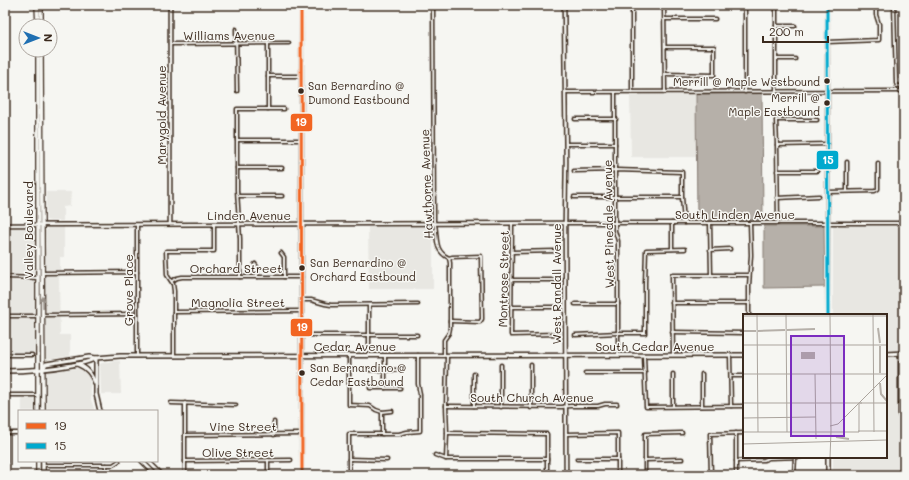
<svg xmlns="http://www.w3.org/2000/svg" width="909" height="480" font-family="Mali,sans-serif">
<style>
.built{fill:#e8e7e2}
.water{fill:#b6b0a9;stroke:#857a71}
.lines{fill:none;stroke-linecap:round;stroke-linejoin:round}
.minor-casing{stroke:#3b2a1e;stroke-width:5}
.tertiary-casing{stroke:#3b2a1e;stroke-width:5.5}
.secondary-casing{stroke:#3b2a1e;stroke-width:6}
.primary-casing{stroke:#3b2a1e;stroke-width:6}
.minor{stroke:#f6f6f2;stroke-width:2}
.tertiary{stroke:#f6f6f2;stroke-width:2.5}
.secondary{stroke:#f6f6f2;stroke-width:3}
.primary{stroke:#f6f6f2;stroke-width:3.5}
.bus-1-casing{stroke:#f6f6f2;stroke-width:6}
.bus-2-casing{stroke:#f6f6f2;stroke-width:6}
.bus-1{stroke:#f26522;stroke-width:3}
.bus-2{stroke:#00a9ce;stroke-width:3}
.oneway{fill:#989088}
.bus-dot{fill:#3b2a1e;stroke:#f6f6f2;stroke-width:1.5}
.labels{text-anchor:middle;dominant-baseline:central;stroke-width:3;stroke-linejoin:round;paint-order:stroke}
.bus-label{font-size:11px;fill:#3b2a1e;stroke:#f6f6f2;text-anchor:start}
.street-label{font-size:12px;fill:#3b2a1e;stroke:#f6f6f2}
.inset-river{fill:none;stroke:#b6b0a9;stroke-width:2}
.inset-road{fill:none;stroke:#aba49d;stroke-width:1}
.view{fill:#7b2cbf;fill-opacity:0.15;stroke:#7b2cbf;stroke-width:2}
.inset-edge{fill:none;stroke:#3b2a1e;stroke-width:2}
.line-badge{stroke:#f6f6f2;stroke-width:1.5}
.badge-label{font-size:11px;text-anchor:middle;font-weight:bold;fill:#fff}
</style>
<rect width="100%" height="100%" fill="#f6f6f2"/>
<filter id="ink" filterUnits="userSpaceOnUse"><feTurbulence type="fractalNoise" baseFrequency=".025" numOctaves="2"/><feDisplacementMap in="SourceGraphic" scale="8" xChannelSelector="R" yChannelSelector="G"/><feConvolveMatrix kernelMatrix="1 2 1 2 8 2 1 2 1" color-interpolation-filters="sRGB"/></filter>
<g filter="url(#ink)">
<g class="built">
<path d="M696,94V157H631L630,95Z"/>
<path d="M46,192H71L70,206L63,207V221H50L46,220Z"/>
<path d="M833,225L904,226V475H833V457H886V315H833Z"/>
<path d="M64,227V257H60V270H47L46,269L45,256L46,245L45,231L48,228Z"/>
<path d="M368,227H433V289H369Z"/>
<path d="M5,228H33L35,230V273L34,275L5,274Z"/>
<path d="M46,275H59L60,335H70V356L48,360L46,358Z"/>
<path d="M5,280L34,281L35,282V352H5Z"/>
<path d="M112,361H120L121,394H101L100,364L103,363Z"/>
<path d="M76,368L83,370L87,374L90,380L91,400L95,411H46V374L47,372Z"/>
<path d="M34,397L35,398V411H22V398Z"/>
</g>
<g class="water">
<path d="M762,93L763,220H697L696,94Z"/>
<path d="M764,226H824V228L825,287L764,288Z"/>
</g>
<g class="lines">
<defs>
<g id="minor">
<path d="M433,5L434,221C439,235 432,250 449,258L450,263V328L449,333L444,340V355"/>
<path d="M632,5V92"/>
<path d="M664,5L665,92"/>
<path d="M745,5V92"/>
<path d="M776,5V92"/>
<path d="M894,5L896,83L897,86H904"/>
<path d="M665,19H715"/>
<path d="M776,26H795"/>
<path d="M236,29L237,91"/>
<path d="M827,42L879,40V24L876,15V5"/>
<path d="M268,43V109"/>
<path d="M170,44L289,43"/>
<path d="M665,47H714V75L665,74"/>
<path d="M777,59H795"/>
<path d="M268,76H301"/>
<path d="M565,92L904,91"/>
<path d="M615,93V231L618,241V354"/>
<path d="M575,119H616"/>
<path d="M237,140H301"/>
<path d="M566,144H615"/>
<path d="M777,145L828,144"/>
<path d="M237,168H282"/>
<path d="M574,171L616,170L682,172V197L684,223"/>
<path d="M777,171H817"/>
<path d="M847,191V162"/>
<path d="M828,192L875,191L878,189V163"/>
<path d="M238,196H282"/>
<path d="M574,197H682"/>
<path d="M777,198L819,196"/>
<path d="M565,223H904"/>
<path d="M672,223V249"/>
<path d="M710,223L711,275"/>
<path d="M778,223L777,145L776,120H817"/>
<path d="M512,224L511,335L557,334"/>
<path d="M137,225V355"/>
<path d="M710,250L730,249"/>
<path d="M512,252L556,251"/>
<path d="M281,253L284,257V277"/>
<path d="M449,258L452,257L481,256L482,319L480,322L450,321"/>
<path d="M255,264L257,267V277"/>
<path d="M42,273L137,272"/>
<path d="M5,277L38,278"/>
<path d="M240,277V239L237,190V109H284"/>
<path d="M512,280H556"/>
<path d="M172,281L177,278L182,277H302"/>
<path d="M302,300H311L325,304L331,305L418,304"/>
<path d="M672,303H749"/>
<path d="M575,304H618"/>
<path d="M511,307H565"/>
<path d="M174,312L302,311"/>
<path d="M43,315L137,314"/>
<path d="M749,315V286L751,255L750,223"/>
<path d="M5,316H38"/>
<path d="M672,332L744,333"/>
<path d="M311,335H417"/>
<path d="M575,335L618,333H645V283L646,250L685,249"/>
<path d="M900,353V416"/>
<path d="M5,355H32"/>
<path d="M369,355V305"/>
<path d="M385,355V388H400"/>
<path d="M644,355L646,407L744,406"/>
<path d="M673,355L672,275H749"/>
<path d="M730,355L731,406"/>
<path d="M174,356V291L173,284L167,275L166,251H214V224"/>
<path d="M349,356V405L370,406L376,410L382,412L392,411"/>
<path d="M501,365V407"/>
<path d="M531,365V408"/>
<path d="M370,370H400"/>
<path d="M585,373H645"/>
<path d="M702,374V406"/>
<path d="M731,376H744"/>
<path d="M370,388H385"/>
<path d="M5,395H37"/>
<path d="M171,403L236,405"/>
<path d="M446,406L562,407L570,406H598L605,404H617"/>
<path d="M474,406V374"/>
<path d="M673,406V374"/>
<path d="M274,422V435"/>
<path d="M6,433V475"/>
<path d="M6,433H19"/>
<path d="M447,433L547,434V475"/>
<path d="M736,433V475"/>
<path d="M382,434V412"/>
<path d="M566,434L618,433V475"/>
<path d="M185,435L302,434"/>
<path d="M435,455L446,459H547"/>
<path d="M349,459L387,460"/>
<path d="M446,459L447,433L446,406L447,356"/>
<path d="M577,459H618"/>
<path d="M268,460V475"/>
<path d="M645,460L682,459"/>
<path d="M185,461L291,460"/>
<path d="M736,461L764,460L769,458L801,457"/>
<path d="M43,465H113L119,461"/>
<path d="M106,465V475"/>
<path d="M185,475V403"/>
<path d="M349,475V434H399L407,432L420,431V394L418,384V355"/>
<path d="M645,475V434L682,433"/>
<path d="M711,475L710,434L744,433"/>
<path d="M794,475L795,457"/>
</g>
<g id="tertiary">
<path d="M170,5V224"/>
<path d="M564,5L566,162L565,223L566,475"/>
<path d="M5,225L565,223"/>
</g>
<g id="secondary">
<path d="M301,5L302,475"/>
<path d="M827,5L828,315"/>
<path d="M886,354L904,353"/>
<path d="M96,358V394L100,411"/>
<path d="M77,364C87,368 91,373 95,383"/>
<path d="M43,369L46,364L89,357L96,358L120,356L744,355"/>
<path d="M5,371C27,371 50,369 72,365C80,363 88,363 96,358"/>
<path d="M142,461L156,475"/>
<path d="M148,461L162,475"/>
<path d="M828,475V457"/>
</g>
<g id="primary">
<path d="M37,5L38,26"/>
<path d="M41,5V26"/>
<path d="M38,50V411"/>
<path d="M41,50L43,411"/>
<path d="M38,461V475"/>
<path d="M43,475V461"/>
</g>
</defs>
<use href="#minor" class="minor-casing"/>
<use href="#tertiary" class="tertiary-casing"/>
<use href="#secondary" class="secondary-casing"/>
<use href="#primary" class="primary-casing"/>
<use href="#minor" class="minor"/>
<use href="#tertiary" class="tertiary"/>
<use href="#secondary" class="secondary"/>
<use href="#primary" class="primary"/>
<defs>
<path id="bus-1" d="M301,5L302,475"/>
<path id="bus-2" d="M827,5L828,315"/>
</defs>
<use href="#bus-1" class="bus-1-casing"/>
<use href="#bus-2" class="bus-2-casing"/>
<use href="#bus-1" class="bus-1"/>
<use href="#bus-2" class="bus-2"/>
</g>
<defs><path id="oneway-solid" d="M-6-.8H1V-3.2L6.5 0L1 3.2V.8H-6Z"/></defs>
<use class="oneway" href="#oneway-solid" transform="translate(43 302) rotate(-91)"/>
</g>
<g class="bus-dot">
<circle cx="827" cy="81" r="3.5"/>
<circle cx="301" cy="91" r="3.5"/>
<circle cx="827" cy="103" r="3.5"/>
<circle cx="302" cy="268" r="3.5"/>
<circle cx="302" cy="373" r="3.5"/>
</g>
<g class="labels">
<g class="bus-label">
<text x="820" y="81" text-anchor="end">Merrill @ Maple Westbound</text>
<text x="308" y="85">San Bernardino @<tspan x="308" dy="14">Dumond Eastbound</tspan></text>
<text x="820" y="97" text-anchor="end">Merrill @<tspan x="820" dy="14">Maple Eastbound</tspan></text>
<text x="310" y="262">San Bernardino @<tspan x="310" dy="14">Orchard Eastbound</tspan></text>
<text x="310" y="367">San Bernardino @<tspan x="310" dy="14">Cedar Eastbound</tspan></text>
</g>
<g class="street-label">
<text x="229" y="35">Williams Avenue</text>
<text transform="translate(161 115) rotate(-90)">Marygold Avenue</text>
<text transform="translate(426 184) rotate(-92)">Hawthorne Avenue</text>
<text x="735" y="214">South Linden Avenue</text>
<text x="249" y="215">Linden Avenue</text>
<text transform="translate(608 224) rotate(-91)">West Pinedale Avenue</text>
<text transform="translate(28 230) rotate(-90)">Valley Boulevard</text>
<text x="236" y="268">Orchard Street</text>
<text transform="translate(503 279) rotate(-89)">Montrose Street</text>
<text transform="translate(556 284) rotate(-90)">West Randall Avenue</text>
<text transform="translate(128 290) rotate(-90)">Grove Place</text>
<text x="238" y="302">Magnolia Street</text>
<text x="355" y="346">Cedar Avenue</text>
<text x="655" y="346">South Cedar Avenue</text>
<text x="532" y="397">South Church Avenue</text>
<text x="243" y="426">Vine Street</text>
<text x="238" y="452">Olive Street</text>
</g>
</g>
<g transform="translate(743 314)">
<rect width="144" height="144" fill="#f6f6f2"/>
<path d="M58,38H72V45H58Z" fill="#b6b0a9"/>
<path class="inset-river" d="M135,14L137,29M44,16L72,15M0,17H13M15,17L42,16M137,32V59M137,69L138,80L144,87M93,123L106,125"/>
<path class="inset-road" d="M43,0L44,118M14,1L15,118M87,1L88,117M130,1L131,118M0,2H130M130,2H144M0,31H144M0,60H144M72,60L73,125M0,89H119M116,89V118M117,89H144M0,104L73,103M87,112L95,110L144,61M115,117H144M0,118H116M0,130L144,126M87,144L88,117"/>
<path class="view" d="M48,22H101V122H48Z"/>
<rect width="144" height="144" class="inset-edge"/>
</g>
<g class="line-badge">
<rect x="290" y="113" width="23" height="19" rx="4" fill="#f26522"/>
<rect x="816" y="150" width="23" height="20" rx="4" fill="#00a9ce"/>
<rect x="290" y="318" width="23" height="19" rx="4" fill="#f26522"/>
</g>
<g class="badge-label">
<text x="301" y="126">19</text>
<text x="828" y="164">15</text>
<text x="302" y="331">19</text>
</g>
<rect width="909" height="480" fill="none" stroke="#f6f6f2" stroke-width="20"/>
<rect x="10" y="10" width="889" height="460" fill="none" stroke="#3b2a1e" stroke-width="1.5" filter="url(#ink)"/>
<rect x="18" y="410" width="140" height="52" fill="#f6f6f2" stroke="#aba49d"/>
<rect x="26" y="423" width="20" height="6" fill="#f26522" stroke="#aba49d"/>
<text x="54" y="430" font-size="12" fill="#3b2a1e">19</text>
<rect x="26" y="443" width="20" height="6" fill="#00a9ce" stroke="#aba49d"/>
<text x="54" y="450" font-size="12" fill="#3b2a1e">15</text>
<g transform="translate(38 38) rotate(90)"><circle r="19" fill="#f6f6f2" stroke="#aba49d"/>
<path d="M0-3L7 15L0 10L-7 15Z" fill="#1f6fb2"/>
<text y="-6" font-size="11" font-weight="bold" text-anchor="middle" fill="#3b2a1e">N</text>
</g>
<path d="M763 36v6h65v-6" fill="none" stroke="#3b2a1e" stroke-width="2"/>
<text x="769" y="36" font-size="12" fill="#3b2a1e" stroke="#f6f6f2" stroke-width="3" paint-order="stroke">200 m</text>
</svg>
